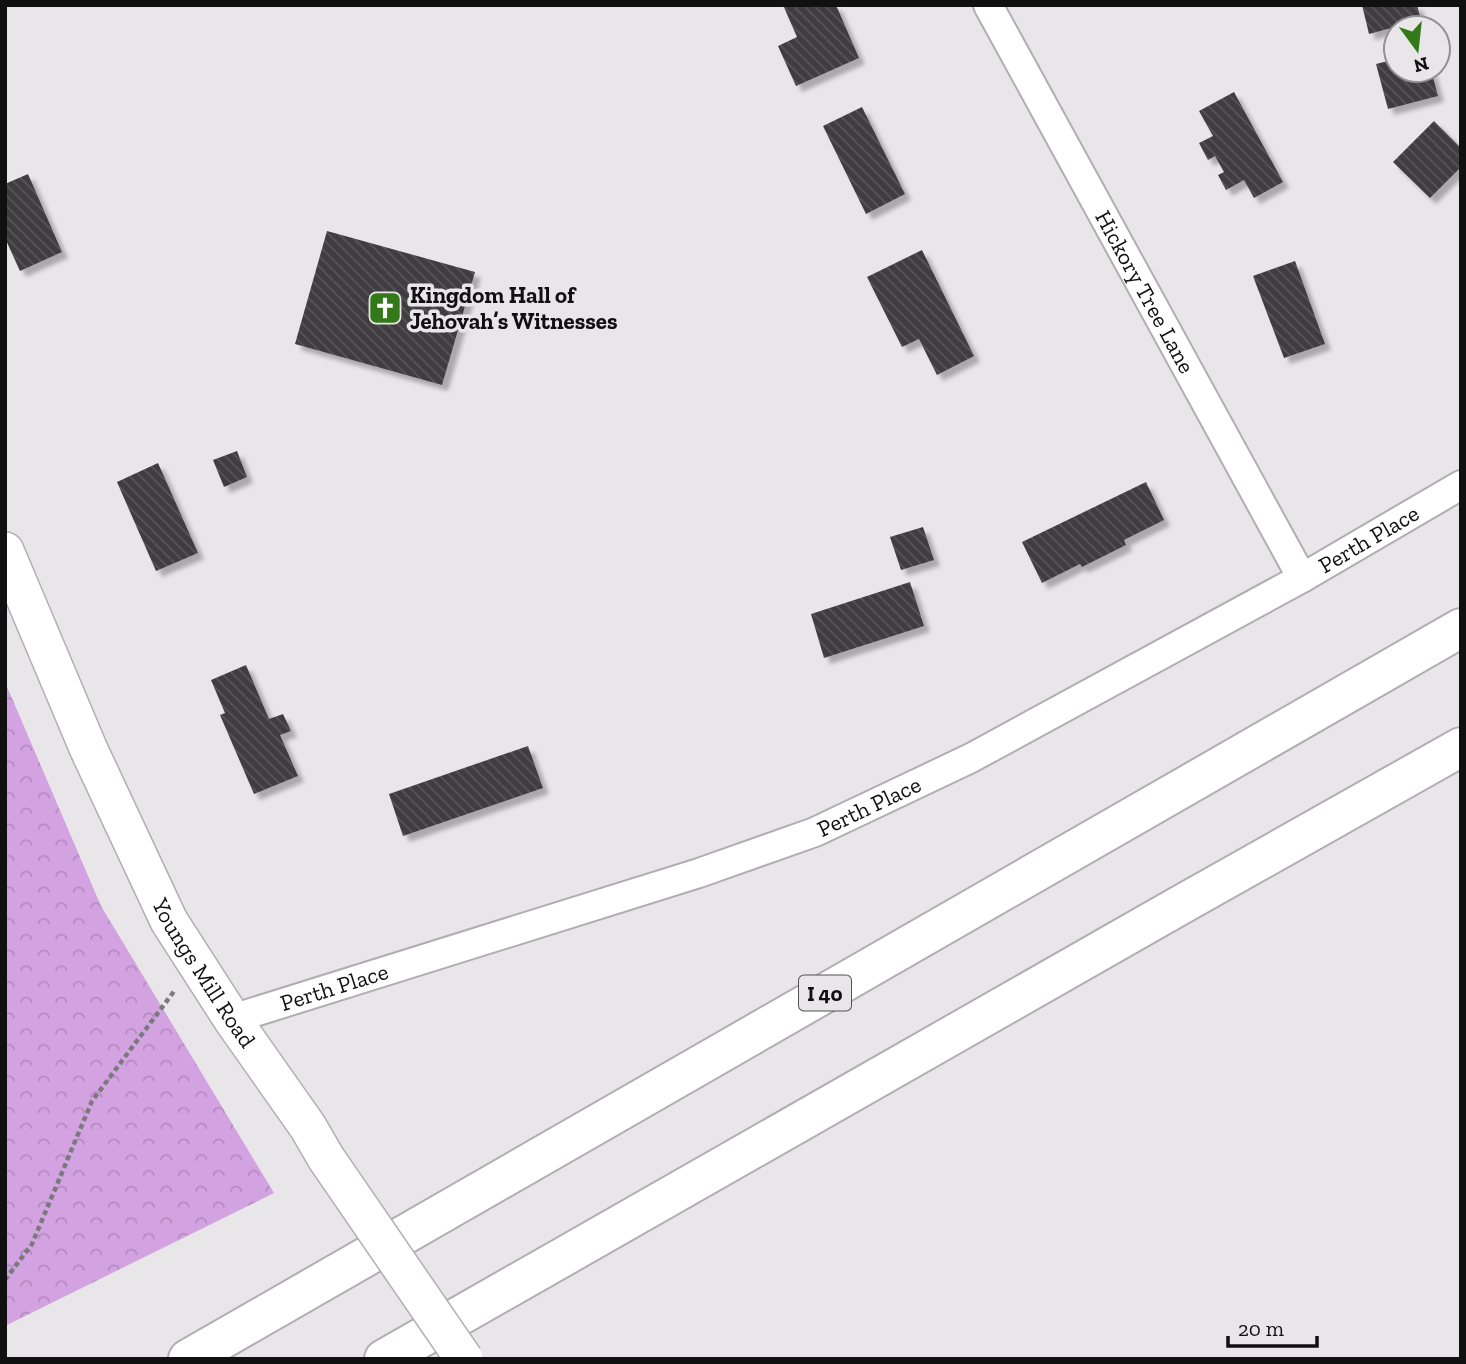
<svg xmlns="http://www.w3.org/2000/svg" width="1466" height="1364" font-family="'Zilla Slab',serif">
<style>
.forest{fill:url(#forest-crowns)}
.building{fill:url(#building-back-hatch);filter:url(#shadow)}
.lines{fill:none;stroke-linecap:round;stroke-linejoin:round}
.minor-casing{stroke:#b1aeb2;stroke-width:32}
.tertiary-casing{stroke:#b1aeb2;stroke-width:40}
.motorway-casing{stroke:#b1aeb2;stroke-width:42}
.path{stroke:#7b797b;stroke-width:4.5;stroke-dasharray:5 3.5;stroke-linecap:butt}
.minor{stroke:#fff;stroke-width:28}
.tertiary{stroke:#fff;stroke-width:37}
.motorway{stroke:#fff;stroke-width:38}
.tertiary-bridge-casing{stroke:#b1aeb2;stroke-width:40;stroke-linecap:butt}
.tertiary-bridge{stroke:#fff;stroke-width:37}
.labels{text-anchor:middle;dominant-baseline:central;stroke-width:7;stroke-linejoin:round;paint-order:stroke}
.shield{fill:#e9e6ea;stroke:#525052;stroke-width:2}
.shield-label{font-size:21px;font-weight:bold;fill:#111011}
.street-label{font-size:23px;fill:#111011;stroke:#e9e6ea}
.poi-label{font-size:23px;font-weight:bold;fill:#111011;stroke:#e9e6ea;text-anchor:start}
</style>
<defs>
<pattern id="forest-crowns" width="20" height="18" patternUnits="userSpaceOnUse" patternTransform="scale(1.75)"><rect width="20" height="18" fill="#d3a3e1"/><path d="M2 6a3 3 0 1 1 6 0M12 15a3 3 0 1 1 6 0" fill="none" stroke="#b48bc0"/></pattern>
<pattern id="building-back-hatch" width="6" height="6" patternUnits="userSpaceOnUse" patternTransform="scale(1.75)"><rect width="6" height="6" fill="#3f3c40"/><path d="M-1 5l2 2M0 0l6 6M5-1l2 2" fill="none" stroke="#575558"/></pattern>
<filter id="shadow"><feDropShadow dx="6" dy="6" stdDeviation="2" flood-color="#0004"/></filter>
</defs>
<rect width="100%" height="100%" fill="#e9e6ea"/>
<path class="forest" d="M5,682L101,906L274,1193L5,1326Z"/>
<g class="building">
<path d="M783,5H836L859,58L796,86L778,46L797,37Z"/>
<path d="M1362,5H1417L1421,20L1369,34Z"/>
<path d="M1396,59V70H1431L1438,96L1388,109L1376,64Z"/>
<path d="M1234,92L1283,182L1254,198L1244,180L1226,190L1218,175L1224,172L1215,156L1208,160L1199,143L1213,136L1199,111Z"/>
<path d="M862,107L905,194L866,214L823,126Z"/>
<path d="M1434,121L1461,148V167L1430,198L1393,162Z"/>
<path d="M28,174L62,252L20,271L5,238V184Z"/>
<path d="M327,231L475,272L442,385L295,344Z"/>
<path d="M922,250L974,356L937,375L919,339L902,347L867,277Z"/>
<path d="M1295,261L1325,344L1284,358L1253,276Z"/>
<path d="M237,451L247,477L224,487L213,460Z"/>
<path d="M158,463L198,553L156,571L117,482Z"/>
<path d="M1146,482L1164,520L1124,540L1126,545L1082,567L1080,564L1042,583L1022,542Z"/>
<path d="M923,527L934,560L901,570L890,537Z"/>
<path d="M910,582L924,626L824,658L811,614Z"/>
<path d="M246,665L269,719L283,714L291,731L280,735L298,776L254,794L220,715L225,713L211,680Z"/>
<path d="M528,746L543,788L403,836L389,794Z"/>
</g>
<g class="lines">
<defs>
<g id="minor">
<path id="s1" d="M988,5L1302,578"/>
<path id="s2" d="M232,1019L699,873L815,832L971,758L1302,578L1461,485"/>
</g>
<g id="tertiary">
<path id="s3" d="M5,551L89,750L169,921L232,1019L308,1127L326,1158"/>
</g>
<g id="motorway">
<path d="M188,1359L1461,628"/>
<path d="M384,1359L1177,907L1461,747"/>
</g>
</defs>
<use href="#minor" class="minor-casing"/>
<use href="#tertiary" class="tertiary-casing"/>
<use href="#motorway" class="motorway-casing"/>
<path class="path" d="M5,1280L32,1244L92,1101L175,990"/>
<use href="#minor" class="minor"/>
<use href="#tertiary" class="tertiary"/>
<use href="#motorway" class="motorway"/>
<defs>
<path id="tertiary-bridge" d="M326,1158L464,1359"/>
</defs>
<use href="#tertiary-bridge" class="tertiary-bridge-casing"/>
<use href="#tertiary-bridge" class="tertiary-bridge"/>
</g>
<defs>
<symbol id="church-square" viewBox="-11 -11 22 22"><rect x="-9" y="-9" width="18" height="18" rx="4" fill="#337819" stroke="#e9e6ea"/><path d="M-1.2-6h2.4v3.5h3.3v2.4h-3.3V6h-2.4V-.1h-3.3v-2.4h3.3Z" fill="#fff"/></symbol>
</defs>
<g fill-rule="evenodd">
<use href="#church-square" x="366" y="289" width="38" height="38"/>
</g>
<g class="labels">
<rect class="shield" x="799" y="975.5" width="52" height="35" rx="5"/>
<g class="shield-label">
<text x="825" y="993">I 40</text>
</g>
<g class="street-label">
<text stroke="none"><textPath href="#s1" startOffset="327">Hickory Tree Lane</textPath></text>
<text stroke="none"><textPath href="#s2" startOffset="1239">Perth Place</textPath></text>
<text stroke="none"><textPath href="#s2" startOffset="672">Perth Place</textPath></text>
<text stroke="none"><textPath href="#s3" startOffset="467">Youngs Mill Road</textPath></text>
<text stroke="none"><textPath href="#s2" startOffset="107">Perth Place</textPath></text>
</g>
<g class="poi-label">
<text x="410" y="295">Kingdom Hall of<tspan x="410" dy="26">Jehovah’s Witnesses</tspan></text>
</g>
</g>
<rect width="1466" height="1364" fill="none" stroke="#111011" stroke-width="14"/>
<g transform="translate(1417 49) rotate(165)"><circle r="33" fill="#e9e6ea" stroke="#939093" stroke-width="2"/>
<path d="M0-5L12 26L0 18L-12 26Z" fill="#337819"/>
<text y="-10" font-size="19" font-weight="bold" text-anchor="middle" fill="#111011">N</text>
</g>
<path d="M1228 1336v10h89v-10" fill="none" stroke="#111011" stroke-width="3.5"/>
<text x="1238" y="1336" font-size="21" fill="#111011" stroke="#e9e6ea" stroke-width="5" paint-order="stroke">20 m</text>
</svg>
